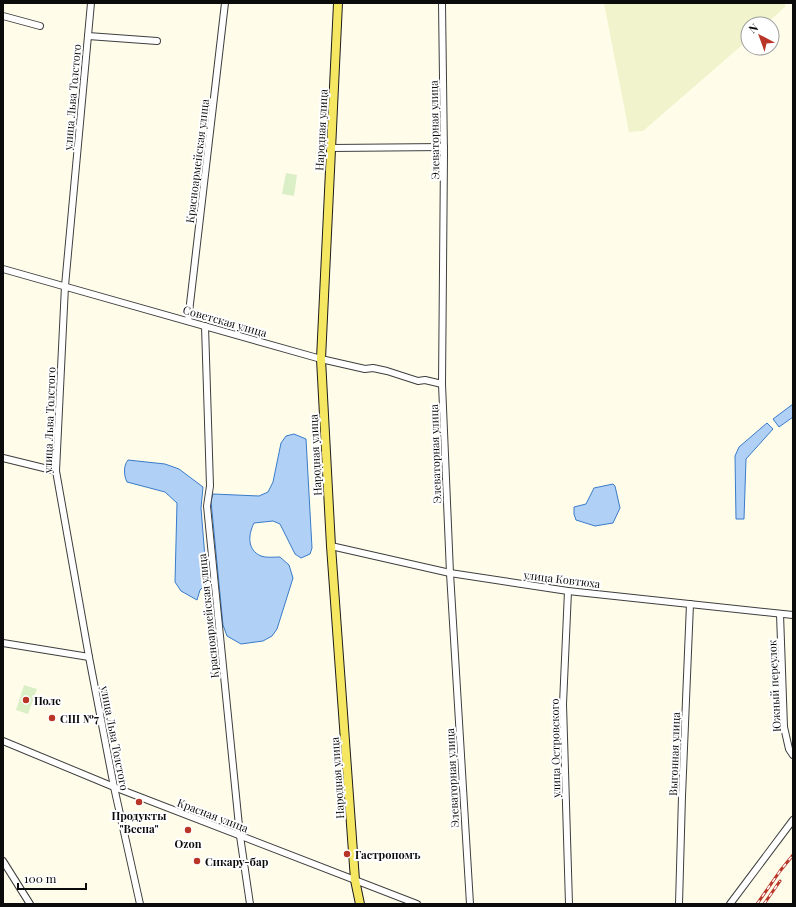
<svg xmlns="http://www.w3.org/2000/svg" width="796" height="907" font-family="'Playfair Display',serif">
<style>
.farmland{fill:#f1f3cc}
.pitch{fill:#dbefc7}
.water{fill:#b0d1f5;stroke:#397bca}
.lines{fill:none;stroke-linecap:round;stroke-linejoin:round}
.minor-casing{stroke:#3e3e3e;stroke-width:8}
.major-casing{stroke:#1c1c1c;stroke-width:10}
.minor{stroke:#fff;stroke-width:6}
.major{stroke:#f6e763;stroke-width:8}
.rail-casing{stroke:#b83527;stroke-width:3}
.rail{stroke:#fff;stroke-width:1.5;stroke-dasharray:4.5;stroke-linecap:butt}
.poi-dot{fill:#b83527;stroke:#fff;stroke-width:1.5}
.labels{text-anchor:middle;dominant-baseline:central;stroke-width:4;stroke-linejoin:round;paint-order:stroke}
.street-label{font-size:11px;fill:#0b0b0b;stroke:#fff}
.poi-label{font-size:11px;font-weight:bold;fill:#0b0b0b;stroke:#fff;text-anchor:start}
</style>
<rect width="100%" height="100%" fill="#fffdea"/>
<path class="farmland" d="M604,3H785V7L766,24H748V40L643,131L629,132Z"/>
<g class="pitch">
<path d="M286,173L297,175L294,196L282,194Z"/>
<path d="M24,685L37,689L28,714L16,710Z"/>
</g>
<g class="water">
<path d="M793,404V417L779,427L773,419Z"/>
<path d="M767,423L773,429L746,459L744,519H736L735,456L739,447Z"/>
<path d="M294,434L306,439L312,548L310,554L301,558L295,554L280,524L273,521L254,523C248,535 247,550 261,556C266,558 274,557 280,557L289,565L293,578L277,629L272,636L263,641L241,644L227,636L223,625L211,501L213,494L259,496L268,492L273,482L281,443L286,436Z"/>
<path d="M128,460L165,464L179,469L203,487L201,508L207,583L200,590L197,600L181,591L175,582L177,503L165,492L127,482C124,476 123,466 128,460Z"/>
<path d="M613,484L615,486L620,508L613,523L595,526L576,520L574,514V507L586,504L594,488Z"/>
</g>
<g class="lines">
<defs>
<g id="minor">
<path d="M91,3L65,286L56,471L89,657L114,787L140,904"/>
<path d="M442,3L444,155L442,384L450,573L470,904"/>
<path d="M3,16L40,26"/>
<path d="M88,36L157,41"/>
<path d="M331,148L444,147"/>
<path d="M3,269L321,359L365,369L373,368L387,371L418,381L425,380L442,384"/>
<path d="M188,321L225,3"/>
<path d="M205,326L210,486L207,506L240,836L250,904"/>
<path d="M3,458L56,471"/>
<path d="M331,546L450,573L568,591L793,615"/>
<path d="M568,591L563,704L569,904"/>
<path d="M780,614L784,727L789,749L793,755"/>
<path d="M3,643L89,657"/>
<path d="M3,741L114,787L417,904"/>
<path d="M3,861L30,904"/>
<path d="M679,904L682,796L690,604"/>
<path d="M730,904L793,820"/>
</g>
<path id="major" d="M338,3L321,359L331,546L355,880L360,904"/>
</defs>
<use href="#minor" class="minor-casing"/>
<use href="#major" class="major-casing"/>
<use href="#minor" class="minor"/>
<use href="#major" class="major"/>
<defs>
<g id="rail">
<path d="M757,904L780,871L793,855"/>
<path d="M764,904L780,881"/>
</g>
</defs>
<use href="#rail" class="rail-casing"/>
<use href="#rail" class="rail"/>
</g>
<g class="poi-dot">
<circle cx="26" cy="700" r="4"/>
<circle cx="52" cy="718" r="4"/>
<circle cx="139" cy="802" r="4"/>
<circle cx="188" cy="830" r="4"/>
<circle cx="347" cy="854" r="4"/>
<circle cx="197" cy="861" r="4"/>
</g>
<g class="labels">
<g class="street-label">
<text transform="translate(72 97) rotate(-85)">улица Льва Толстого</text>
<text transform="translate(321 130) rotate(-87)">Народная улица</text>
<text transform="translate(434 130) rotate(-91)">Элеваторная улица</text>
<text transform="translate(197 161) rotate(-83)">Красноармейская улица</text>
<text transform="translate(225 321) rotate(16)">Советская улица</text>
<text transform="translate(49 420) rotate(-88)">улица Льва Толстого</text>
<text transform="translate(435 454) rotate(-92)">Элеваторная улица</text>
<text transform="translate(315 455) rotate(-93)">Народная улица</text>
<text transform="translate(562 579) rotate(7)">улица Ковтюха</text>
<text transform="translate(208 616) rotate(-96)">Красноармейская улица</text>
<text transform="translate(774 686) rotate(-93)">Южный переулок</text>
<text transform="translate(115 738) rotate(79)">улица Льва Толстого</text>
<text transform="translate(555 748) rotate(-91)">улица Островского</text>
<text transform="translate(674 754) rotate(-88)">Выгонная улица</text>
<text transform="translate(337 778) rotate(-94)">Народная улица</text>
<text transform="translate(452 778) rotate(-93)">Элеваторная улица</text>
<text transform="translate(213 815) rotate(21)">Красная улица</text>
</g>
<g class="poi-label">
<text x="34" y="700">Поле</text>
<text x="60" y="718">СШ №7</text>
<text x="139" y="815" text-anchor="middle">Продукты<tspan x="139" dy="13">"Весна"</tspan></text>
<text x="188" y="843" text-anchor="middle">Ozon</text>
<text x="355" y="854">Гастрономъ</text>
<text x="205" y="861">Сикару-бар</text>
</g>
</g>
<rect width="796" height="907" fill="none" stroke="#0b0b0b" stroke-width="8"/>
<g transform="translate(760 36) rotate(319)"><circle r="19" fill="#ffffff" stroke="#9d9d9d"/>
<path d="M0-3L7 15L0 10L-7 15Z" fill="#b83527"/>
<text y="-6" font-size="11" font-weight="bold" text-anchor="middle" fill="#0b0b0b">N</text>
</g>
<path d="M18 883v6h68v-6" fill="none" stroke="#0b0b0b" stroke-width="2"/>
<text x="24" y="883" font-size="12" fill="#0b0b0b" stroke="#ffffff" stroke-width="3" paint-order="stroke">100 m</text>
</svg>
